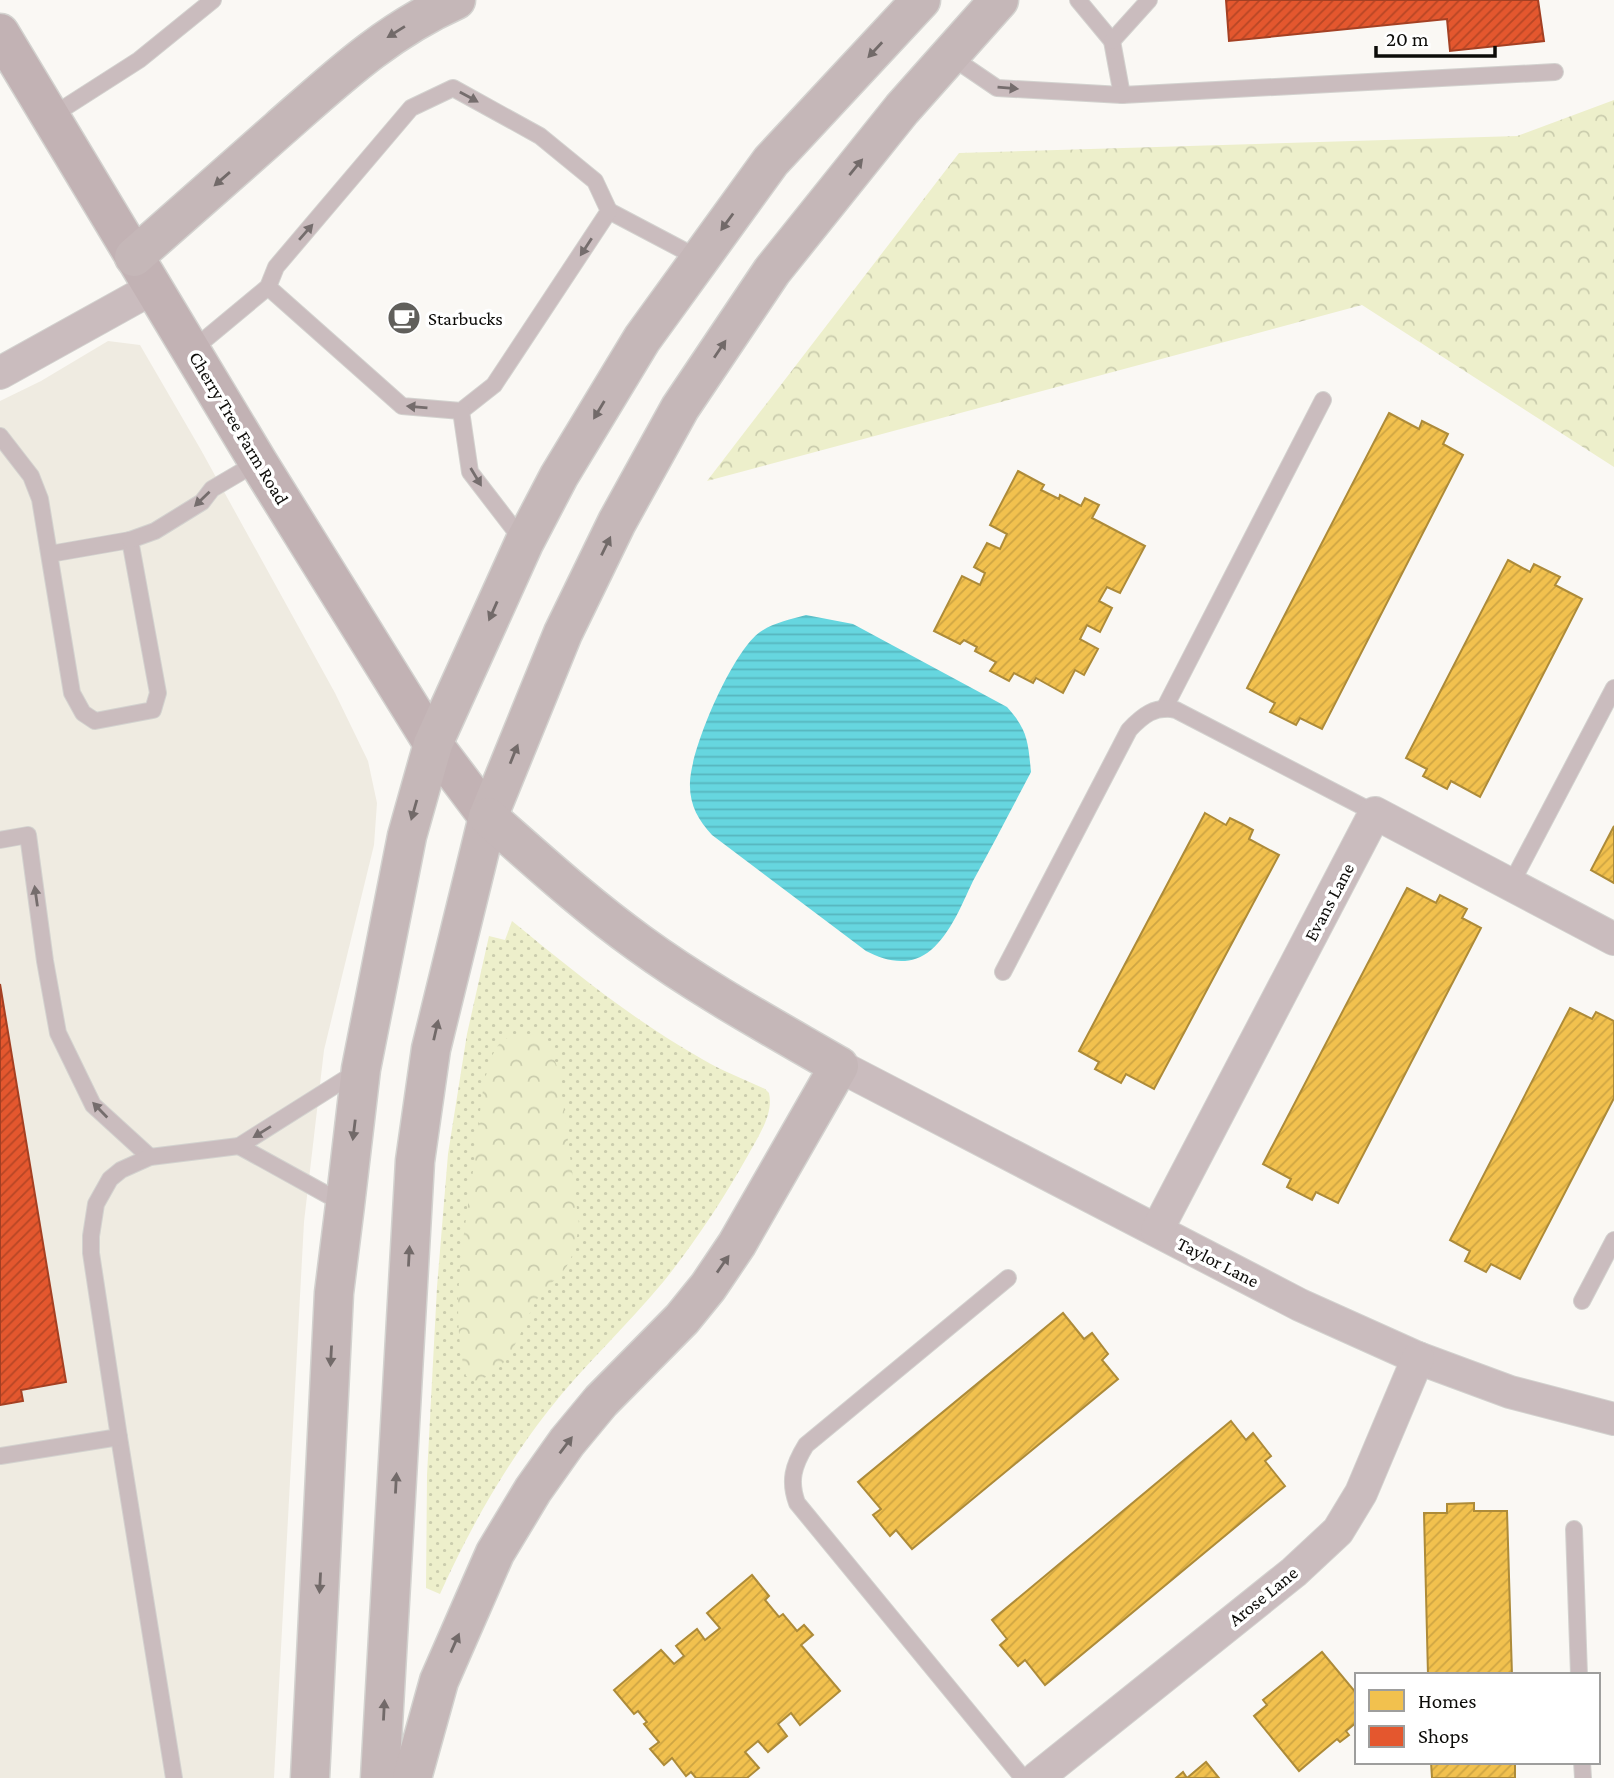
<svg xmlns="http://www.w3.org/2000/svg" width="1614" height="1778" font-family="'Crimson Pro',serif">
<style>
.built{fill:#efebe1}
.grass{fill:url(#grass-dots)}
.forest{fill:url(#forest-crowns)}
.water{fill:url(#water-rules)}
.homes{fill:url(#homes-hatch);stroke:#ad8b39;stroke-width:2}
.shops{fill:url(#shops-hatch);stroke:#a44023;stroke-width:2}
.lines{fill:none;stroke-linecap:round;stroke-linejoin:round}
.lane-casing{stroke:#d3d2cf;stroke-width:18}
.street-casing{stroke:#d3d2cf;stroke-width:34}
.primary-casing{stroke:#d3d2cf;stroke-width:41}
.highway-casing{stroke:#d3d2cf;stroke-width:41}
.lane{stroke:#cabcbe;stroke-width:16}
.street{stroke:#cabcbe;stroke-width:32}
.primary{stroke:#c2b2b4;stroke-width:38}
.highway{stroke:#c5b7b8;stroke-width:38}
.oneway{fill:#726a69}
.oneway2{fill:#756d6d}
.labels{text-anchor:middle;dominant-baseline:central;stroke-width:7;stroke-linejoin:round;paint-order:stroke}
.poi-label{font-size:19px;fill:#0d0c09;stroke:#fff;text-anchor:start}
.street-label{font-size:19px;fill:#0d0c09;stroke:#fff}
</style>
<defs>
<pattern id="grass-dots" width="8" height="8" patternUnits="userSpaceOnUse" patternTransform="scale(1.75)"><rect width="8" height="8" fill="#edefcb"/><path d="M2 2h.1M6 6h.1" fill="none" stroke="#caccad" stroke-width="1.8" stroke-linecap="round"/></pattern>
<pattern id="forest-crowns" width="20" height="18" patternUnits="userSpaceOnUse" patternTransform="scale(1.75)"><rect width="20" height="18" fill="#edefcb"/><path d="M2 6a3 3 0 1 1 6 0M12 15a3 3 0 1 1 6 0" fill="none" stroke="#caccad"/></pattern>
<pattern id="water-rules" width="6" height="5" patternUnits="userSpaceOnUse" patternTransform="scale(1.75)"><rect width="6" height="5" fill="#66d6df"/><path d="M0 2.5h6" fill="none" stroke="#57b6be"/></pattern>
<pattern id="homes-hatch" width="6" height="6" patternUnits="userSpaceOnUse" patternTransform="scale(1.75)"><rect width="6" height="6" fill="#f2c14e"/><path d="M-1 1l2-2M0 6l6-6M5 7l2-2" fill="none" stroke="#cea543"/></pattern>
<pattern id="shops-hatch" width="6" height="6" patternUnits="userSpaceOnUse" patternTransform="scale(1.75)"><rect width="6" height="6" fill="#e4572e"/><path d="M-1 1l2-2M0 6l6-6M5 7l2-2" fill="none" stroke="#b74625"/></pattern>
</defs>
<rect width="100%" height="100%" fill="#faf8f4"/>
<path class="built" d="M108,341L140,345L201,450L335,693L368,761L377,803L374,845L324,1050L304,1222L274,1778H0V401L41,381Z"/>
<path class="grass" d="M512,921C573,971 633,1020 702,1059C722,1071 744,1079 765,1089L769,1093C774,1115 757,1138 747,1157C723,1200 695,1242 664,1281C627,1326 584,1365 548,1411C504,1467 469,1530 440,1594L426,1588L427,1475L437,1287L448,1154L467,1034L489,936L505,940Z"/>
<g class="forest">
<path d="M1614,100V467L1362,305L707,481L959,153L1517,136Z"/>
<path d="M521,1035L536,1036L549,1045L559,1072L579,1224C576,1245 573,1263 557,1278C552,1283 545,1287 541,1293C521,1322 514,1373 474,1381L466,1376C447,1304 467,1222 476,1149C480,1119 481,1077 495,1050C501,1039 510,1036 521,1035Z"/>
</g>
<path class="water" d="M806,615L853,624L1007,707C1028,730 1028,742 1031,772C1012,808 993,845 973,881C962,904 951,933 931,950C911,967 887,962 866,951L712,835C698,820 689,804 690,782C691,748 732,652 760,632C773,623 791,619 806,615Z"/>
<g class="homes">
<path d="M1389,413L1419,429L1422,421L1448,434L1443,444L1463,455L1322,729L1300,718L1296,725L1270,712L1275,703L1247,688Z"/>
<path d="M1018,471L1044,485L1041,490L1059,499L1060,495L1081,506L1085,498L1099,505L1092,518L1145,546L1120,593L1107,587L1099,601L1112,608L1100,632L1087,625L1080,639L1098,649L1084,675L1075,670L1063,693L1036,678L1033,683L1014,673L1009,681L990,671L996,662L975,651L977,647L964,640L960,644L934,631L962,576L980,585L985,573L974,567L987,543L1000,549L1007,534L990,525Z"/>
<path d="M1508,560L1530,572L1534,564L1560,577L1555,585L1582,599L1480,797L1451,781L1447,789L1423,776L1427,769L1406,758Z"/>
<path d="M1205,813L1226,825L1230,818L1242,824L1253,830L1249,839L1279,855L1154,1089L1126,1074L1121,1083L1095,1069L1099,1062L1079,1051Z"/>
<path d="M1614,826V883L1591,870Z"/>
<path d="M1407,888L1436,903L1440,895L1467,909L1462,918L1481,928L1338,1203L1316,1192L1312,1200L1287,1187L1291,1179L1263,1164Z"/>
<path d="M1570,1008L1592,1019L1596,1012L1614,1021V1098L1520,1279L1491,1264L1486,1272L1465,1261L1470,1251L1450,1240Z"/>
<path d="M1063,1313L1084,1339L1092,1333L1108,1354L1102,1360L1118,1379L912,1549L896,1530L890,1536L873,1515L881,1509L858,1482Z"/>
<path d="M1231,1421L1246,1440L1253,1433L1271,1456L1265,1461L1285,1486L1045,1685L1025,1660L1018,1666L1000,1645L1007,1639L992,1620Z"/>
<path d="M1474,1503V1511H1507L1512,1675H1428L1424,1513H1447V1504Z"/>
<path d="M752,1575L769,1596L765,1600L779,1617L783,1614L797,1631L804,1625L813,1635L801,1645L840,1691L800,1725L791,1713L778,1724L787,1736L768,1752L758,1741L745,1752L759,1768L747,1778H696L691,1772L686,1776L672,1758L664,1765L650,1749L659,1742L644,1724L647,1722L638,1711L634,1714L614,1690L661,1650L674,1664L684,1656L676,1646L697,1629L705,1640L720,1628L707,1613Z"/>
<path d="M1322,1652L1357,1694V1722L1346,1731L1349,1735L1340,1742L1337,1739L1299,1771L1254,1716L1267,1705L1263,1700Z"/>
<path d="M1206,1762L1219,1778H1176L1183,1772L1187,1778Z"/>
<path d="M1431,1762H1515V1778H1432Z"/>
</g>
<g class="shops">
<path d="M1226,0H1538L1544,41L1450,51L1447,19L1229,41Z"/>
<path d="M0,984L66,1382L21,1390L23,1401L0,1405Z"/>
</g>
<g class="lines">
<defs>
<g id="lane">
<path d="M1078,0L1112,41L1122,95L1555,72"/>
<path d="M1112,41L1149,0"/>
<path d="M950,56L997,88L1122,95"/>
<path d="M50,117L139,60L213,0"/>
<path d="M609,211L700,259"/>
<path d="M191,351L268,287L276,267L411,108L453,88L540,136L595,181L609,211L494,385L461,411L402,406L268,287"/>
<path d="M461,411L470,472L523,541"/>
<path d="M0,436L31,476L40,499L72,693L83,713L95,721L153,710L158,693L130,540L50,554"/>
<path d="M130,540L155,531L202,502L212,489L258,462"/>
<path d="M1164,709L1323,400"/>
<path d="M0,840L28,835L45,961L58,1033L93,1105L150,1157"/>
<path d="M1511,884L1614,688"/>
<path d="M1003,972L1129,730C1142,716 1155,705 1176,710L1375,813"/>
<path d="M239,1146L344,1204"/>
<path d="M1008,1278L806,1445C793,1466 789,1481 797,1503L1023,1778"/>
<path d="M1582,1301L1614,1240"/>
<path d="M119,1437L174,1778"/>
<path d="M0,1456L119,1437L91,1253V1236L96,1204L110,1179L121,1170L150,1157L239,1146L358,1071"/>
<path d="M1574,1529L1579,1675"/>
<path d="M1582,1762L1583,1778"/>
</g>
<g id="street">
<path d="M0,373L153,288"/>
<path d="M839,1066L1300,1305L1418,1358L1510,1392L1614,1419"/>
<path d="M1157,1230L1375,813L1614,939"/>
<path d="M1037,1778L1294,1572L1338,1531L1361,1493L1418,1358"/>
</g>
<path id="primary" d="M0,33L258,462L433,744L488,817"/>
<g id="highway">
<path d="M134,257C183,214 231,171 279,129C337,78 385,32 456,0"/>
<path d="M310,1778L334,1293L345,1205L361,1069L407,836L433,744L524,543L559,476L642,339L771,161L921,0"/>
<path d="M380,1778L415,1161L431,1049L488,817L563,633L617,522L680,408L772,271L902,109L999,0"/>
<path d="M412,1778L439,1681L495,1553L533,1490L567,1442L601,1401L682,1319L708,1287L737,1244L839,1066C772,1027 702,989 639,943C586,905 537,860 488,817"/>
</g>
</defs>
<use href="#lane" class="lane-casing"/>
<use href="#street" class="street-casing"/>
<use href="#primary" class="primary-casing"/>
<use href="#highway" class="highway-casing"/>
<use href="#lane" class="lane"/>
<use href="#street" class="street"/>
<use href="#primary" class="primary"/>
<use href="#highway" class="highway"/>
</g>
<defs><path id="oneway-solid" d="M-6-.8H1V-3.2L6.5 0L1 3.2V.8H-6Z" transform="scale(1.75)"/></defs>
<g class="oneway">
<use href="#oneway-solid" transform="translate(396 32) rotate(148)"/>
<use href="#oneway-solid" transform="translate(875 50) rotate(133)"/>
<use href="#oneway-solid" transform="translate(856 167) rotate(-51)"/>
<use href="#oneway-solid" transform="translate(222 179) rotate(139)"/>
<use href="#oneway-solid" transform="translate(727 222) rotate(126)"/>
<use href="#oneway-solid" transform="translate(720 349) rotate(-56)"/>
<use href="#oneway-solid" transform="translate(599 410) rotate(121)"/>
<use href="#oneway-solid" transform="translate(606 546) rotate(-64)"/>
<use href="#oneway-solid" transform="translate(493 611) rotate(114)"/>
<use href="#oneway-solid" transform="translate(514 754) rotate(-68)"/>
<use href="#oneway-solid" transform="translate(414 810) rotate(106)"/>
<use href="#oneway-solid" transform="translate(436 1030) rotate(-77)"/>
<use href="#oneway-solid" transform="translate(354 1130) rotate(97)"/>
<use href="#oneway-solid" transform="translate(409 1256) rotate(-87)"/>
<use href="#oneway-solid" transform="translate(723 1264) rotate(-55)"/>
<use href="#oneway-solid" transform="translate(331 1356) rotate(93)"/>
<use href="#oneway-solid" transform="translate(566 1445) rotate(-53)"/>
<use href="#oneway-solid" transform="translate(396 1483) rotate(-87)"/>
<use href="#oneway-solid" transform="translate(320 1583) rotate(93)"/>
<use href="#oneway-solid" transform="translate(455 1643) rotate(-66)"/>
<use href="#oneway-solid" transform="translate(384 1710) rotate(-87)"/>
</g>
<g class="oneway2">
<use href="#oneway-solid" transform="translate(1008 88) rotate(5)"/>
<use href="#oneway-solid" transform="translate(469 97) rotate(29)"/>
<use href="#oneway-solid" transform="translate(306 232) rotate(-49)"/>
<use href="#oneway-solid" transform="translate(586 247) rotate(123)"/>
<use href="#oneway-solid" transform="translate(417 407) rotate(-175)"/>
<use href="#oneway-solid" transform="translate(476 477) rotate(59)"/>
<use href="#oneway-solid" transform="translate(202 499) rotate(136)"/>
<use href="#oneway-solid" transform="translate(36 896) rotate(-98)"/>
<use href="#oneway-solid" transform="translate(100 1110) rotate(-134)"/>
<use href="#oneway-solid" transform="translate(262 1132) rotate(148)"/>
</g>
<defs>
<symbol id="cafe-disc" viewBox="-11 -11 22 22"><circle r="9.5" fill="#605f5b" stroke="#fff"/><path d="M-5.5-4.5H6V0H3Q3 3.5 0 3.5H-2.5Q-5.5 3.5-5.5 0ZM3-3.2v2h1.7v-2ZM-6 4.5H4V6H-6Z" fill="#fff"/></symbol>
</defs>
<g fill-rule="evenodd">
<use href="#cafe-disc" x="385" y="299" width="38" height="38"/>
</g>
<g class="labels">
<g class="poi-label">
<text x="428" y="318">Starbucks</text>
</g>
<g class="street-label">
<text transform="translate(239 428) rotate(59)">Cherry Tree Farm Road</text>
<text transform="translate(1329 902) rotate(-62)">Evans Lane</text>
<text transform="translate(1218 1262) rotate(27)">Taylor Lane</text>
<text transform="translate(1263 1596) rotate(-39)">Arose Lane</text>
</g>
</g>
<rect x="1355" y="1673" width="245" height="91" fill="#ffffff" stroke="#9e9e9d" stroke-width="2"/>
<rect x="1369" y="1690" width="35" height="21" fill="#f2c14e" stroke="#9e9e9d" stroke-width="2"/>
<text x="1418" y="1708" font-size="21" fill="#0d0c09">Homes</text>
<rect x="1369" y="1726" width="35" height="21" fill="#e4572e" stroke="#9e9e9d" stroke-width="2"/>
<text x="1418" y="1743" font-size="21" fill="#0d0c09">Shops</text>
<path d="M1376 46v10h119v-10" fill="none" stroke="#0d0c09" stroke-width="3.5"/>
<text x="1386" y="46" font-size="21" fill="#0d0c09" stroke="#ffffff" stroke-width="5" paint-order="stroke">20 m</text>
</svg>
